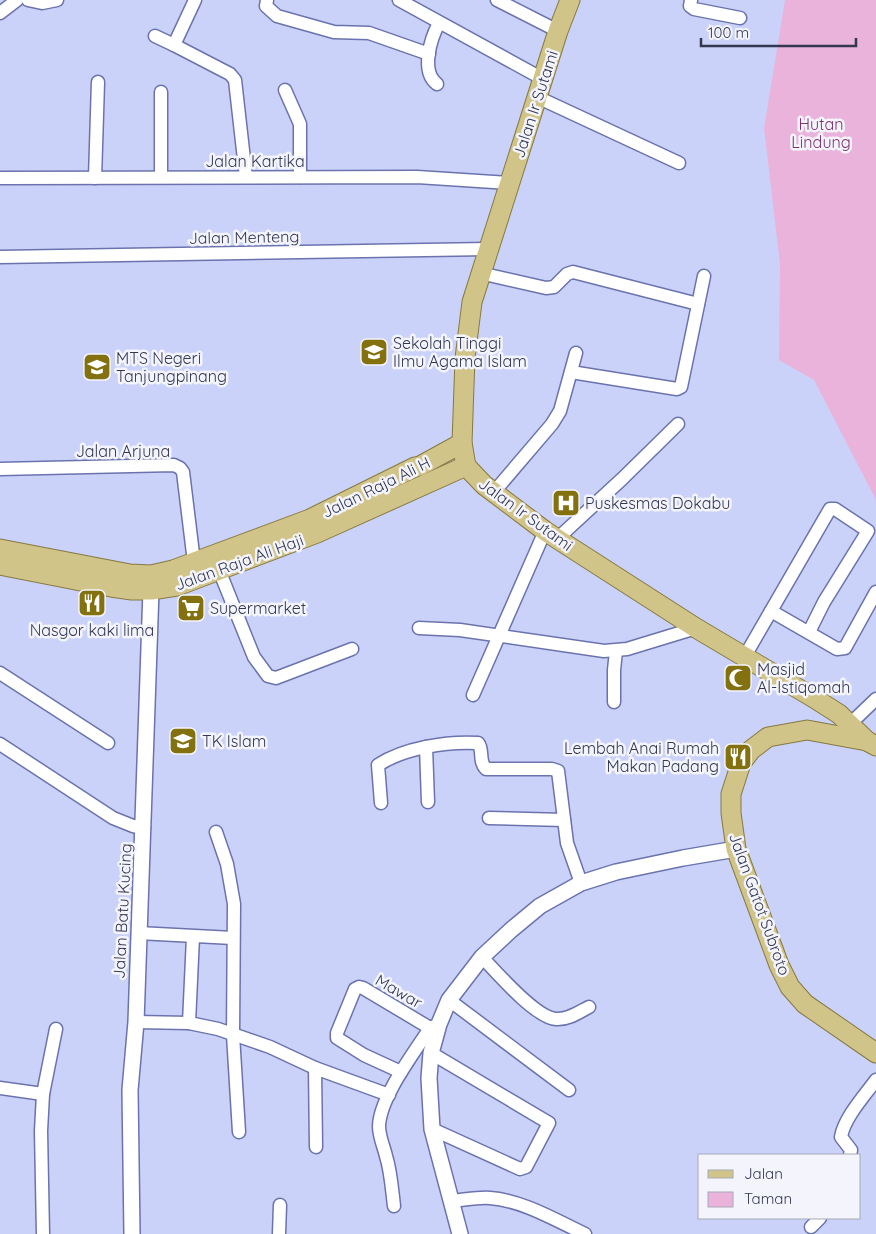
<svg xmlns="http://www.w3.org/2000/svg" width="876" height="1234" font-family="Quicksand,sans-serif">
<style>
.green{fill:#eab3db}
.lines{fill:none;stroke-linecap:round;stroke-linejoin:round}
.minor-casing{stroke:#6a73ad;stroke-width:15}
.tertiary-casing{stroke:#6a73ad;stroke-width:18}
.primary-casing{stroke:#867941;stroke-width:21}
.minor{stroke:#fff;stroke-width:12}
.tertiary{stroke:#fff;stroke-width:15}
.primary{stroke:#d1c488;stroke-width:19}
.labels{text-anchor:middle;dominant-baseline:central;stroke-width:5;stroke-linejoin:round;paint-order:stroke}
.street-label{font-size:16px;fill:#333750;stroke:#f4f5fc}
.park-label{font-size:16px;fill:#7f316e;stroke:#f4f5fc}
.poi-label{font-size:16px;fill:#333750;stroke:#f4f5fc;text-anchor:start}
</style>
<rect width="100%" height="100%" fill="#cbd2f9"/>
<path class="green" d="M785,0H876V500L814,380L779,360L780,264L764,128Z"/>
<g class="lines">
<defs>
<g id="minor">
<path d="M28,0L42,3L57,0"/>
<path d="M195,0L174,45L230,74L235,80L246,177"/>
<path d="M267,0L266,6L277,16L334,32L369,33L429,54"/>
<path d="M399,0L543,79"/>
<path d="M497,0L558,31"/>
<path d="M691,0L690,6L694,9L740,18"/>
<path d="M0,13L17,0"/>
<path d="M155,36L174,45"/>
<path d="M437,84C420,71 431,38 439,23"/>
<path d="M285,90L300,124V177"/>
<path d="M161,92V177"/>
<path d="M537,97L679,163"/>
<path d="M0,178L417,177L509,183"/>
<path d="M95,178L98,82"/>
<path d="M0,257L488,249"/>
<path d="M480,273L546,288L554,287L567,274L573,272L698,304"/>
<path d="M571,372L677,389L681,387L704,276"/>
<path d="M0,469L174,465L180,468L183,472L194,562"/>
<path d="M494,492L552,424L560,411L576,353"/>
<path d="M557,539L622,479L678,424"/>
<path d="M219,570L254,657L268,676L276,678L352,649"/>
<path d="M771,611L837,649L845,648L876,592"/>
<path d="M419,628L460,630L604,651L627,649L696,628"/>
<path d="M745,656L823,521L830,509H835L868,531L824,602L809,632"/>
<path d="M0,673L108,743"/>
<path d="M473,695L545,531"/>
<path d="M614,702V670L616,651"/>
<path d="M850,724L876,699"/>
<path d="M0,744L113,818L133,826L144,828"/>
<path d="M426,747L428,802"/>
<path d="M381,803L378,765C404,748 447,741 478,743C484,750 478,761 486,769H552L558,771L567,843L581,883"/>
<path d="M489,818L564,820"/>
<path d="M216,832L227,864L234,904L233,1035L239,1132"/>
<path d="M138,933L233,938"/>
<path d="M482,957C497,973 536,1018 556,1019C568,1020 579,1012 589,1007"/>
<path d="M449,1000L569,1090"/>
<path d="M136,1022L189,1023L218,1029L270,1047L315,1068L389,1095"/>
<path d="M189,1023L193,937"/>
<path d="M431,1053L549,1123L526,1167L520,1169L432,1129"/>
<path d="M315,1068L316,1147"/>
<path d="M401,1072L364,1055L337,1038V1033L355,989L359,987L363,988L430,1028"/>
<path d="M0,1088L43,1094"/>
<path d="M850,1155L851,1150L841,1137C844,1118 865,1095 876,1080"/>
<path d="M451,1201C464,1200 478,1197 490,1198C522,1200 557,1221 585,1234"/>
<path d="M394,1206C392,1190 391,1172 386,1156C384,1147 379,1137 379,1126C380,1097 414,1053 430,1028L437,1025"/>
<path d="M811,1227L820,1218"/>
<path d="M43,1234L41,1131L43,1094L56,1029"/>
<path d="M279,1234L280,1205"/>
</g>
<g id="tertiary">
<path d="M132,1234L130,1090L136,1022L151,590"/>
<path d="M460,1234L432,1129L429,1078L431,1053L439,1024L449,1000L482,957L511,930L540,906L581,883L616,872L683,858L736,849"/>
</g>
<g id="primary">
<path d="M570,0L558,31L472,302L465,358L462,443L466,466L484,485L545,531L696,628L814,698L839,714L867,741L876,746"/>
<path d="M0,549L130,574L151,575L173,570L310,519L415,467L420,466L462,443"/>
<path d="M0,565L111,587L132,590H151L177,586L317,533L466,466"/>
<path d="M867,741L807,730L768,737L751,750L741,763L731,794V813L736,849L779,965L790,987L805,1004L876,1053"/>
</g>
</defs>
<use href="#minor" class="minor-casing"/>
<use href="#tertiary" class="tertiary-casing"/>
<use href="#primary" class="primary-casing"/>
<use href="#minor" class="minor"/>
<use href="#tertiary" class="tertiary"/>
<use href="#primary" class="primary"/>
</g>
<defs>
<symbol id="university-square" viewBox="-11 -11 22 22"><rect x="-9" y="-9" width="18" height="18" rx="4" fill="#837110" stroke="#f4f5fc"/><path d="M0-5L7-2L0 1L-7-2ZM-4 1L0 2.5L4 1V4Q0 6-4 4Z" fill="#fff"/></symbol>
<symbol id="school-square" viewBox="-11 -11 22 22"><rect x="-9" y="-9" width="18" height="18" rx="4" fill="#837110" stroke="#f4f5fc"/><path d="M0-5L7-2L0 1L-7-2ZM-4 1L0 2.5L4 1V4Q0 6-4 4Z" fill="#fff"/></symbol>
<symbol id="hospital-square" viewBox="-11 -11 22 22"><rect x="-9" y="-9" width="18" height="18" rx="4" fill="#837110" stroke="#f4f5fc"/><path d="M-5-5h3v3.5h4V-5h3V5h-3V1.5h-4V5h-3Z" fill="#fff"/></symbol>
<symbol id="restaurant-square" viewBox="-11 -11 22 22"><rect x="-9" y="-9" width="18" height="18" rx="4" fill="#837110" stroke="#f4f5fc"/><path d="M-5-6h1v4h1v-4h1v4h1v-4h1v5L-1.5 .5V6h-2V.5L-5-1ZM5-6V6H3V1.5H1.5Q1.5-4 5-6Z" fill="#fff"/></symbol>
<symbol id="supermarket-square" viewBox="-11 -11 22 22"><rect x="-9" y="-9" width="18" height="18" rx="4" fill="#837110" stroke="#f4f5fc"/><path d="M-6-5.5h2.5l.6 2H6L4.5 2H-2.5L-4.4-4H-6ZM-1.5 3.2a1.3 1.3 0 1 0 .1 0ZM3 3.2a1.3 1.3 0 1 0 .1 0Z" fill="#fff"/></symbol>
<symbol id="mosque-square" viewBox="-11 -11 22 22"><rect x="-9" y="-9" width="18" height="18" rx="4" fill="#837110" stroke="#f4f5fc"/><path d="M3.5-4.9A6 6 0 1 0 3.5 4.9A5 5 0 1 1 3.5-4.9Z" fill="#fff"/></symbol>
</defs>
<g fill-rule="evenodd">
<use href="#university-square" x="358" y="336" width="32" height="32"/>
<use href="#school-square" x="81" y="351" width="32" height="32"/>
<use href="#hospital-square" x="550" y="487" width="32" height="32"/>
<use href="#restaurant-square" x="76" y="587" width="32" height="32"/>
<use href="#supermarket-square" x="175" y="592" width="32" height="32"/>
<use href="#mosque-square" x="722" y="662" width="32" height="32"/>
<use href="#school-square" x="167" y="725" width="32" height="32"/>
<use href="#restaurant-square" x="722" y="741" width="32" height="32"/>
</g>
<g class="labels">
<g class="street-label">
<text transform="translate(535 104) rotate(-72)">Jalan Ir Sutami</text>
<text x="255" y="161">Jalan Kartika</text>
<text transform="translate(244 237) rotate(-1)">Jalan Menteng</text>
<text x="123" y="451">Jalan Arjuna</text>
<text transform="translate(376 487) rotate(-26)">Jalan Raja Ali H</text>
<text transform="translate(526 514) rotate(36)">Jalan Ir Sutami</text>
<text transform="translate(239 562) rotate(-20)">Jalan Raja Ali Haji</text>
<text transform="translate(760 904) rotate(70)">Jalan Gatot Subroto</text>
<text transform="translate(122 911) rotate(-87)">Jalan Batu Kucing</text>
<text transform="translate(399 991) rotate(30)">Mawar</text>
</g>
<g class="park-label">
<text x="821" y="124">Hutan<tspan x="821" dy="18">Lindung</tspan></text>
</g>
<g class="poi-label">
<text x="393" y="343">Sekolah Tinggi<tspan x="393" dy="18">Ilmu Agama Islam</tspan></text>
<text x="116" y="358">MTS Negeri<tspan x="116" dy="18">Tanjungpinang</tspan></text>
<text x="585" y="503">Puskesmas Dokabu</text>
<text x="210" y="608">Supermarket</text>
<text x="92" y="630" text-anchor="middle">Nasgor kaki lima</text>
<text x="757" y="669">Masjid<tspan x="757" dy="18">Al-Istiqomah</tspan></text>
<text x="202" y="741">TK Islam</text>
<text x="719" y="748" text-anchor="end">Lembah Anai Rumah<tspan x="719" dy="18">Makan Padang</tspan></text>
</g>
</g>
<rect x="698" y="1154" width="162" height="65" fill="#f4f5fc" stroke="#a7a9b7"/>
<rect x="708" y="1170" width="25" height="8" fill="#d1c488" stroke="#a7a9b7"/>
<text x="744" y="1179" font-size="15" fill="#333750">Jalan</text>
<rect x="708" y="1192" width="25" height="15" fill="#eab3db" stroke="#a7a9b7"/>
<text x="744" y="1204" font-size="15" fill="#333750">Taman</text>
<path d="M701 38v8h155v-8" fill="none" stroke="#333750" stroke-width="2.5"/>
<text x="708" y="38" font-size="15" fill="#333750" stroke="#f4f5fc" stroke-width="4" paint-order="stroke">100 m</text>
</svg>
